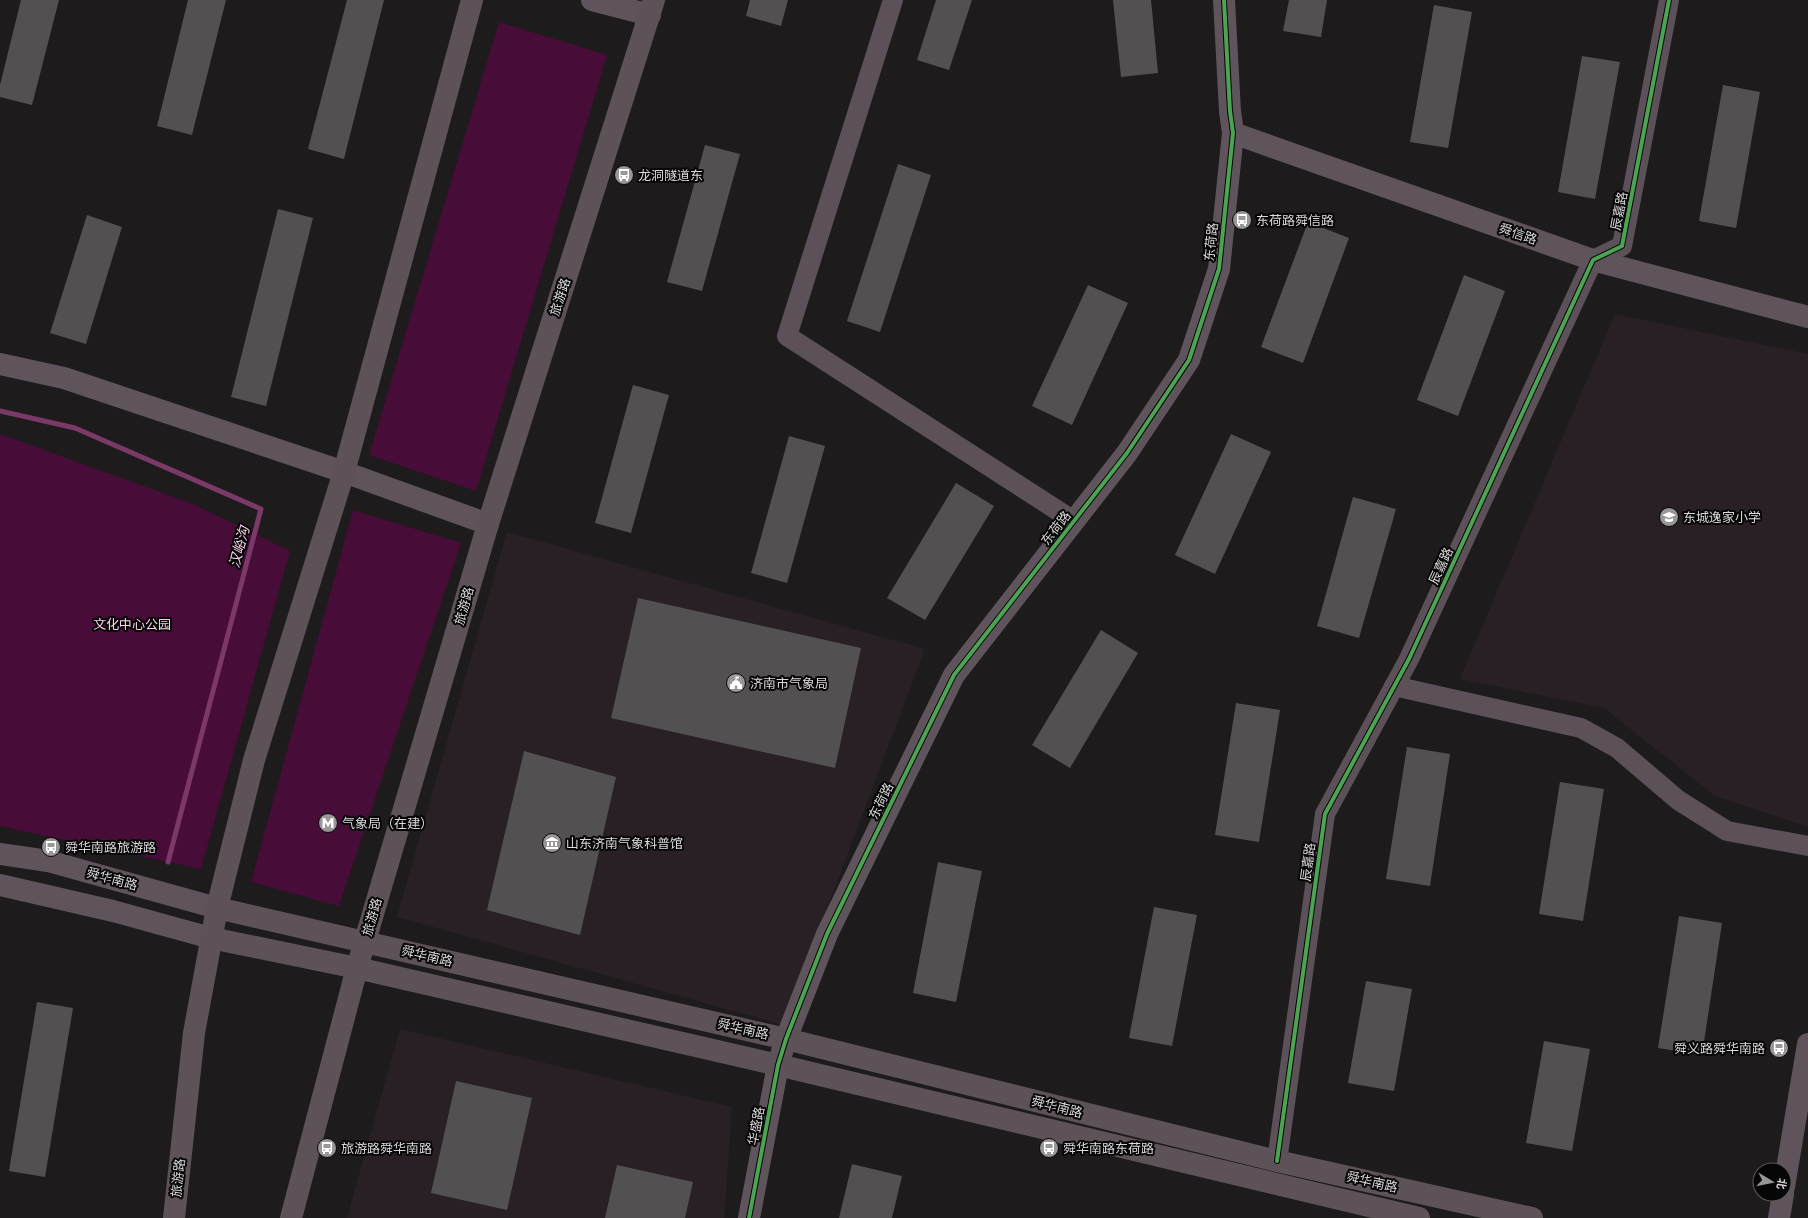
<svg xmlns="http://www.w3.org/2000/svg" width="1808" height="1218" font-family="'Roboto Condensed','Noto Sans SC',sans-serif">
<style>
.built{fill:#292026}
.green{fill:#470c38}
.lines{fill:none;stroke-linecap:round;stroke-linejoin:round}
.stream{stroke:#7b3967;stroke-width:5}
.building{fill:#535052}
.street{stroke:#5c5158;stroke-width:20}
.secondary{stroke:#5f545b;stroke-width:22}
.primary{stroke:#5e5259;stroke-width:22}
.cycleway-casing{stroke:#070607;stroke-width:6}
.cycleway{stroke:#4ca352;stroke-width:4}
.labels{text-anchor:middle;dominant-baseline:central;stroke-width:4;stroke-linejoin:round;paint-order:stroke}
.poi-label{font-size:13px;fill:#dbd8da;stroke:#070607;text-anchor:start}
.street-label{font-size:13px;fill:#dbd8da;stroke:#070607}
.park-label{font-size:13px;fill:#fcd1eb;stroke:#070607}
.water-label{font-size:14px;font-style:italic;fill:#fed3ed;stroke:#070607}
</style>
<rect width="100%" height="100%" fill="#1e1b1d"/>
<g class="built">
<path d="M1615,314L1808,354V827L1715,796L1604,708L1460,679Z"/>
<path d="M507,532L925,649L783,1025L397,917Z"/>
<path d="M400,1029L732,1107L724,1218H347Z"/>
</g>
<g class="green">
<path d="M499,22L607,55L476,491L369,455Z"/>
<path d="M0,434L193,504L290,551L201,869L0,826Z"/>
<path d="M353,510L461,543L339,906L251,882Z"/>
</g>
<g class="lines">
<path class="stream" d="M0,411L75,428L261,509L168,862"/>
</g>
<g class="building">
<path d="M21,0H59L32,105L0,97V85Z"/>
<path d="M188,0H226L192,135L157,126Z"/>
<path d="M347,0H384L344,159L308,149Z"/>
<path d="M750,0H788L781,26L746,16Z"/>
<path d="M936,0H972L949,70L917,60Z"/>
<path d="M1113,0H1151L1158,73L1121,77Z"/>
<path d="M1289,0H1327L1321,37L1283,31Z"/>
<path d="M1434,5L1472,12L1448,148L1410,142Z"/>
<path d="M1582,56L1620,62L1595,199L1558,192Z"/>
<path d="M1723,85L1760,92L1736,228L1699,221Z"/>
<path d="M705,145L740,154L702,291L667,282Z"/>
<path d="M898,164L931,175L880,332L847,321Z"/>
<path d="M278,209L313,218L266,406L231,397Z"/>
<path d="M87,215L122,227L86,344L50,333Z"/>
<path d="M1308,222L1349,238L1303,363L1261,347Z"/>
<path d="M1464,275L1505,291L1458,416L1417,400Z"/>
<path d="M1088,285L1128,303L1072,425L1032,406Z"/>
<path d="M633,385L669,395L631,533L595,523Z"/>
<path d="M1231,434L1271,452L1215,574L1175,555Z"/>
<path d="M789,436L825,446L787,583L751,573Z"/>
<path d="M956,483L994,506L925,620L887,598Z"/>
<path d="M1353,497L1396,509L1359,638L1317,626Z"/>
<path d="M638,598L861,648L835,768L611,718Z"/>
<path d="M1101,630L1138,653L1070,768L1032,745Z"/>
<path d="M1236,703L1280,710L1259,842L1215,835Z"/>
<path d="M1407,747L1450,754L1430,886L1386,879Z"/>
<path d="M524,751L616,777L580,935L487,910Z"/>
<path d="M1560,782L1604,789L1583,921L1539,914Z"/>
<path d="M938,862L982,871L956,1002L913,993Z"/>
<path d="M1154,907L1197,915L1172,1046L1129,1038Z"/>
<path d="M1679,916L1722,923L1702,1055L1658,1048Z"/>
<path d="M1366,981L1412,989L1394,1091L1348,1083Z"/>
<path d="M37,1002L73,1008L45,1177L9,1171Z"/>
<path d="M1544,1041L1590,1049L1572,1151L1526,1143Z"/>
<path d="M456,1081L532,1098L507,1210L431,1193Z"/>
<path d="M852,1164L902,1176L892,1218H839Z"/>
<path d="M617,1165L693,1182L685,1218H605Z"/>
</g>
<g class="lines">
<g class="street">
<path d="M893,0L787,336L1074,521"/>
<path d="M1394,686L1581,728L1617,748L1678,800L1727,831L1808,846"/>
<path d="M1277,1161L1325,814L1409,659L1593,260L1622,246L1669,0"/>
</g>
<g class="secondary">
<path d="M592,0L650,15"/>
<path d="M1233,133L1593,260L1808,317"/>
<path d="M0,364L64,378L344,472L488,524"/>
<path d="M0,854L48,861L217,908"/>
<path d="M0,885L113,911L211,938"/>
<path d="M1784,1187L1808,1044"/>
<path d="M749,1218L778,1065L786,1039L827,934L954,675L1127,453L1189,360L1219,269L1233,133L1230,111L1224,0"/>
<path d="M1779,1218L1783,1194"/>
</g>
<g class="primary">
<path d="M217,908L786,1039L1277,1161L1532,1218"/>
<path d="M211,938L357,968L778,1065L1419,1218"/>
<path d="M174,1218L194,1033L217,908L254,760L344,472L472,0"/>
<path d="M291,1218L357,968L488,524L654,0"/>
</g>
<defs>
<g id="cycleway">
<path d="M1277,1161L1325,814L1409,659L1593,260L1622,246L1669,0"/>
<path d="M749,1218L778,1065L786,1039L827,934L954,675L1127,453L1189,360L1219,269L1233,133L1230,111L1224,0"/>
</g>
</defs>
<use href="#cycleway" class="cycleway-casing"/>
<use href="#cycleway" class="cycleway"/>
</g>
<defs>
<symbol id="bus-disc" viewBox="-11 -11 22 22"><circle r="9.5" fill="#999698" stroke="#070607"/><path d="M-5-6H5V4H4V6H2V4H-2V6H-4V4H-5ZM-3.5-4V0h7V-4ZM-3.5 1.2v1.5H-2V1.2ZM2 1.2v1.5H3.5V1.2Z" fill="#fff"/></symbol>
<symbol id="school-disc" viewBox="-11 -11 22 22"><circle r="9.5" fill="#999698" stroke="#070607"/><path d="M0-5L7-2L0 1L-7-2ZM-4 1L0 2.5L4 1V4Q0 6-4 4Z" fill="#fff"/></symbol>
<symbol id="civic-disc" viewBox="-11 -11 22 22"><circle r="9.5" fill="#999698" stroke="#070607"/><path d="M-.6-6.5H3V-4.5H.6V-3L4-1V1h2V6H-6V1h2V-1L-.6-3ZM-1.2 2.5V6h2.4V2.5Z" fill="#fff"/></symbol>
<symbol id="metro-disc" viewBox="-11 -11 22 22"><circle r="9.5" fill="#999698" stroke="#070607"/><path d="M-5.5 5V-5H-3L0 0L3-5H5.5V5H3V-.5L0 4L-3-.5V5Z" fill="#fff"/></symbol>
<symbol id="museum-disc" viewBox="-11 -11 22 22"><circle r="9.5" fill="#999698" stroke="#070607"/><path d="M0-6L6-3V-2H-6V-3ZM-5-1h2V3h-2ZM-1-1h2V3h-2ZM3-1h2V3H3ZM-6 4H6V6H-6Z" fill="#fff"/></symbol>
</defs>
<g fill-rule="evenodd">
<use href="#bus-disc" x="613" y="164" width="22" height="22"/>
<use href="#bus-disc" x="1231" y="209" width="22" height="22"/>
<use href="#school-disc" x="1658" y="506" width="22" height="22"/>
<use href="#civic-disc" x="725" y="672" width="22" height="22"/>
<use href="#metro-disc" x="317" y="812" width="22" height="22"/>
<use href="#museum-disc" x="541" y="832" width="22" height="22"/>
<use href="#bus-disc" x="40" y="836" width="22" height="22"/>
<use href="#bus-disc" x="1768" y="1037" width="22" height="22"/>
<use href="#bus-disc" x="316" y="1137" width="22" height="22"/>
<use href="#bus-disc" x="1038" y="1137" width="22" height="22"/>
</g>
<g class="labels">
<g class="poi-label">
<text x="638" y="175">龙洞隧道东</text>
<text x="1256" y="220">东荷路舜信路</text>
<text x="1683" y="517">东城逸家小学</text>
<text x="750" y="683">济南市气象局</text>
<text x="342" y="823">气象局（在建）</text>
<text x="566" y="843">山东济南气象科普馆</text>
<text x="65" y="847">舜华南路旅游路</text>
<text x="1765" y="1048" text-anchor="end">舜义路舜华南路</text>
<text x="341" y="1148">旅游路舜华南路</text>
<text x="1063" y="1148">舜华南路东荷路</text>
</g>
<g class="street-label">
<text transform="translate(1619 211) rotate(-79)">辰嘉路</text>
<text transform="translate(1518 234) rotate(19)">舜信路</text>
<text transform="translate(1211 242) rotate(-84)">东荷路</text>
<text transform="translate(560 297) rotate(-72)">旅游路</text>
<text transform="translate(1056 528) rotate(-52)">东荷路</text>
<text transform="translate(1441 566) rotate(-65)">辰嘉路</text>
<text transform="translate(464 606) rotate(-74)">旅游路</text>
<text transform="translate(881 801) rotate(-64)">东荷路</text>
<text transform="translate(1308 862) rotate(-82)">辰嘉路</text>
<text transform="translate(112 879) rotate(15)">舜华南路</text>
<text transform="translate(372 917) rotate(-74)">旅游路</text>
<text transform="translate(427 956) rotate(13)">舜华南路</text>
<text transform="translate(743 1029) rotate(13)">舜华南路</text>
<text transform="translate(1057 1107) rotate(14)">舜华南路</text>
<text transform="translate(756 1126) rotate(-79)">华盛路</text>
<text transform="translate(178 1178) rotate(-84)">旅游路</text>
<text transform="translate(1372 1182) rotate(13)">舜华南路</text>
</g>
<g class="park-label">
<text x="132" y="624">文化中心公园</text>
</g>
<g class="water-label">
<text transform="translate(239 547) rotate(-75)">汉峪沟</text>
</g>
</g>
<g transform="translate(1772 1182) rotate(100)"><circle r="19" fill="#070607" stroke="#5c5a5b"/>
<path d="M0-3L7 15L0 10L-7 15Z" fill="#999698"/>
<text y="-6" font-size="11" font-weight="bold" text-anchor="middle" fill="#dbd8da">北</text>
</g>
</svg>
